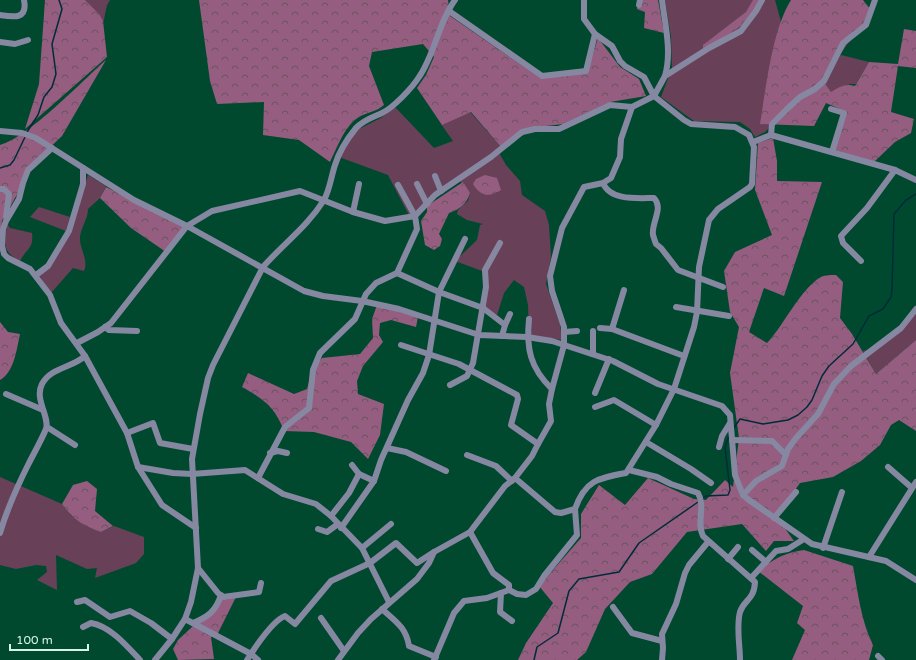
<svg xmlns="http://www.w3.org/2000/svg" width="916" height="660" font-family="'Varela Round',sans-serif">
<style>
.grass{fill:#684159}
.forest{fill:url(#forest-crowns)}
.lines{fill:none;stroke-linecap:round;stroke-linejoin:round}
.stream{stroke:#002c39;stroke-width:1.5}
.minor{stroke:#8688a2;stroke-width:6}
</style>
<defs>
<pattern id="forest-crowns" width="20" height="18" patternUnits="userSpaceOnUse"><rect width="20" height="18" fill="#955d80"/><path d="M2 6a3 3 0 1 1 6 0M12 15a3 3 0 1 1 6 0" fill="none" stroke="#6a5462"/></pattern>
</defs>
<rect width="100%" height="100%" fill="#00492f"/>
<g class="grass">
<path d="M85,0H110L107,5L103,24Z"/>
<path d="M665,0H775L785,36V112L765,132L755,137L750,129L740,122L694,121L661,97L672,68L671,37Z"/>
<path d="M841,55L869,62L856,84H850L832,93L823,82L836,60Z"/>
<path d="M395,107L434,148L453,141L441,124L470,112L501,147L410,217L388,175L339,157L357,130L381,118Z"/>
<path d="M498,151L506,165L520,181L522,195L545,211L549,225L551,257L546,284L560,324L562,340L529,335L528,305L524,287L514,280L504,293L497,315L482,308L485,272L455,261L477,240L480,225L483,224L467,220L457,214L458,210L468,201L470,193L460,181Z"/>
<path d="M88,175L106,186L100,198L88,209C88,219 81,227 80,237C79,249 89,259 84,271L73,268L51,293L39,275L49,269L70,234Z"/>
<path d="M39,207L70,217L66,231L30,217Z"/>
<path d="M7,224L10,228L32,233C34,249 26,249 20,261C1,251 5,243 7,224Z"/>
<path d="M916,312V340L876,374L863,351L873,349Z"/>
<path d="M0,477L62,504L71,515L101,532L114,526L144,537V554L136,563L95,578L97,568L87,569L56,555L57,590L37,580L47,572L46,566L36,565L16,569L0,565Z"/>
</g>
<g class="forest">
<path d="M45,0H85L99,14L103,21L107,57L25,129L39,84Z"/>
<path d="M199,0H448L450,16L540,78L587,73L598,38L620,67L639,79L646,96L610,102L563,124L538,127L501,147L471,112L442,125L417,88L426,75L434,57L423,44L372,52L369,66L384,105C376,112 368,112 359,117C345,125 337,148 330,162L299,140L263,135L264,102L217,104L210,81Z"/>
<path d="M639,0H658L664,33L644,28L645,12L637,9Z"/>
<path d="M753,0H762C749,25 726,36 703,50V45L746,12Z"/>
<path d="M791,0H863L871,10L866,25L847,44L823,81L831,92C839,87 846,83 855,86L869,62L898,64L904,29L916,31V68L898,66L891,112L914,119L911,133L895,142L874,162L835,150L845,111L826,103L814,126L760,124C766,89 772,30 791,0Z"/>
<path d="M106,60L62,136L25,171L19,191L2,221L0,240V145C29,137 82,81 106,60Z"/>
<path d="M773,138L777,161V181L822,182L784,296L764,288L749,332L767,343C784,325 801,288 821,277C825,275 832,275 836,275L843,282L840,318L852,334L876,374L916,340V431L899,420L891,425L880,445L861,461L833,477L800,483L776,516L794,541H774L766,551L742,524L687,532L652,574L630,582L605,609L586,652L577,660H518L526,643L553,603L539,586L581,538V514L599,485L625,505L648,478L694,499L706,500L725,480L733,487L739,438L730,373L739,327L730,312L724,271L735,252L772,235L755,190L758,143Z"/>
<path d="M485,175L497,178L501,190C489,198 480,196 473,184L476,179Z"/>
<path d="M463,182L470,193C466,205 460,209 449,213L439,234L442,239L440,246L434,250L425,245L421,221L427,212V206Z"/>
<path d="M106,187L184,226L166,252L131,228L100,198Z"/>
<path d="M377,305L418,317L416,327L391,320L380,323L379,335L383,342L363,366L357,381L358,394L384,404L380,435L368,459L351,442L314,432L284,431C275,407 264,399 242,387L248,373L294,394L307,389L312,371L322,358L360,354L373,338L372,319Z"/>
<path d="M0,322L8,332L20,334C17,348 14,373 0,380Z"/>
<path d="M87,481L97,489L95,511L113,526L101,532C82,525 74,520 62,504L73,485Z"/>
<path d="M804,550L853,566C858,593 861,621 873,645L869,660H792L805,630L797,623L803,606L758,571C772,560 786,552 804,550Z"/>
<path d="M236,597L217,635L211,637L214,659L178,660L173,649L178,640L222,599Z"/>
</g>
<g class="lines">
<g class="stream">
<path d="M27,132L38,115L44,97L52,87L56,74L52,44L62,9L59,0"/>
<path d="M0,168L10,165L14,160L26,135"/>
<path d="M733,429L740,419L763,424L788,420L798,415L807,407L812,400L822,376L829,366L853,344L869,316L883,309L891,297L892,291L894,214L906,200L916,194"/>
<path d="M703,498L706,496L728,495L730,490L725,447L729,436"/>
<path d="M534,660L537,647L558,633L569,591L579,579L619,572L639,543L698,502"/>
</g>
<g class="minor">
<path d="M662,0C665,24 672,52 665,76"/>
<path d="M639,5L640,0"/>
<path d="M449,11L542,76L586,71L595,34L584,19V0"/>
<path d="M0,15C13,17 28,20 24,0"/>
<path d="M0,42L15,44L28,40"/>
<path d="M831,109L844,113L832,152"/>
<path d="M0,131L22,133L36,138L134,200L187,226L304,291L323,296L362,301L399,309L479,335L527,337L552,341L613,361L658,384L722,406L730,415L735,475L743,495L749,500L812,544L886,561L916,580"/>
<path d="M771,135L772,124L787,109L800,97L815,89L824,81L843,43L866,25L875,0"/>
<path d="M753,142L771,135L895,170L916,180"/>
<path d="M52,148L28,170L23,183L19,199L6,221L3,229L2,246L4,254L8,258L30,269L50,295L61,323L85,356L127,433L138,467L162,505L196,528"/>
<path d="M435,176L441,191"/>
<path d="M603,183C610,201 638,198 654,198C664,208 651,223 653,235C654,238 655,242 656,244L661,248L678,270L723,287"/>
<path d="M417,184L427,204"/>
<path d="M0,189H4L9,194L6,217"/>
<path d="M353,212L359,184"/>
<path d="M861,261L843,243L841,236L867,208L895,170"/>
<path d="M397,273L439,292L483,308L505,325L502,336"/>
<path d="M36,275L48,266L69,231L83,184V168"/>
<path d="M624,290L612,329L684,356"/>
<path d="M676,307L729,316"/>
<path d="M529,319C526,348 530,368 552,389"/>
<path d="M505,325L510,314"/>
<path d="M105,327L109,330L137,331"/>
<path d="M600,328L612,329"/>
<path d="M593,331V354"/>
<path d="M564,332L577,331"/>
<path d="M77,343L98,332L111,323L187,226L212,211L300,191L353,212L385,221L415,216L435,195L491,157L522,132L535,129H559L610,105L632,107L654,96L665,76L709,48L741,31L756,11L762,0"/>
<path d="M401,345L459,364L517,395L518,399L511,425L538,444L532,456L515,478"/>
<path d="M450,385L467,376L473,363L486,287L485,270L500,243"/>
<path d="M595,393L609,359"/>
<path d="M6,394L43,410"/>
<path d="M595,407L614,400L656,425"/>
<path d="M47,427L75,445"/>
<path d="M127,433L153,423L160,443L193,449"/>
<path d="M732,440L772,441L786,455"/>
<path d="M646,442L691,469L711,483"/>
<path d="M538,444L551,421L549,404L552,389L564,345V327L552,291L550,276L562,228L584,187L603,183L611,178L620,157L621,139L632,107"/>
<path d="M719,447L722,436L730,423"/>
<path d="M387,448L406,452L446,471"/>
<path d="M270,453L278,451L287,453"/>
<path d="M467,455L496,466L512,481"/>
<path d="M352,465L359,474L374,481"/>
<path d="M138,467L173,473L192,474L245,470L283,494L316,504L331,516L362,548L389,602"/>
<path d="M888,467L912,488"/>
<path d="M629,470L657,477L671,484L698,493C706,507 696,522 703,536L755,582C754,601 744,599 740,612C736,627 740,645 740,660"/>
<path d="M258,478L285,427L309,408L313,370L320,353L355,319L366,294L376,283L397,273L417,229L415,216L398,185"/>
<path d="M743,495L756,481L782,466L788,449L796,438L818,414L834,384L851,366L901,328L916,309"/>
<path d="M331,516L349,493L359,474"/>
<path d="M774,518L796,492"/>
<path d="M341,528L374,481L381,460L408,400L423,373L429,355L439,292L465,239"/>
<path d="M318,529L327,532L338,524"/>
<path d="M470,532L493,573L509,585V590"/>
<path d="M0,533C7,509 17,487 28,465C34,453 41,441 46,429C50,417 34,399 42,384C51,367 72,368 85,356"/>
<path d="M362,548L391,524"/>
<path d="M823,548L842,492"/>
<path d="M752,550L766,562"/>
<path d="M869,557L916,482"/>
<path d="M728,559L738,547"/>
<path d="M198,568L218,593L223,597L259,592L261,583"/>
<path d="M751,578L776,551L788,549L804,539"/>
<path d="M501,593L500,612L512,621"/>
<path d="M77,602L85,600L110,617L130,611L151,623L172,639"/>
<path d="M613,607L632,633L662,641"/>
<path d="M382,609C395,621 406,627 409,646L436,657"/>
<path d="M321,618L344,651"/>
<path d="M185,619L251,654L258,660"/>
<path d="M193,623C208,617 216,611 221,595"/>
<path d="M83,627L91,623C110,626 127,646 140,660"/>
<path d="M878,656L882,660"/>
<path d="M155,660L172,639L185,619L191,602L198,568L192,459L200,414L208,378L213,365L263,267C283,244 307,227 324,200C330,189 331,177 335,165C339,152 347,139 356,128C363,120 373,117 382,113C393,108 412,88 419,77C435,54 438,23 455,0"/>
<path d="M247,660C254,649 272,621 285,616L295,624L331,581L370,563L396,543L417,563L434,552"/>
<path d="M338,660L358,633L371,619L417,579L429,563L434,552L470,532L505,486L515,478L555,512L561,513L575,509C585,480 599,478 626,473L656,425L674,389L694,327L697,312L699,267L709,220L718,209L750,187L752,184L754,147L749,135L735,127L691,124L684,120L654,96L644,77L625,66L620,61L612,46L595,34"/>
<path d="M434,660L454,613L464,601L487,598L509,590L517,594L526,595L536,589L544,576L577,535L575,509"/>
<path d="M662,660L663,648L662,634L676,604L685,573L689,565L708,542"/>
</g>
</g>
<path d="M10 644v6h78v-6" fill="none" stroke="#d6f5e5" stroke-width="2"/>
<text x="16" y="644" font-size="12" fill="#d6f5e5" stroke="#00492f" stroke-width="3" paint-order="stroke">100 m</text>
</svg>
